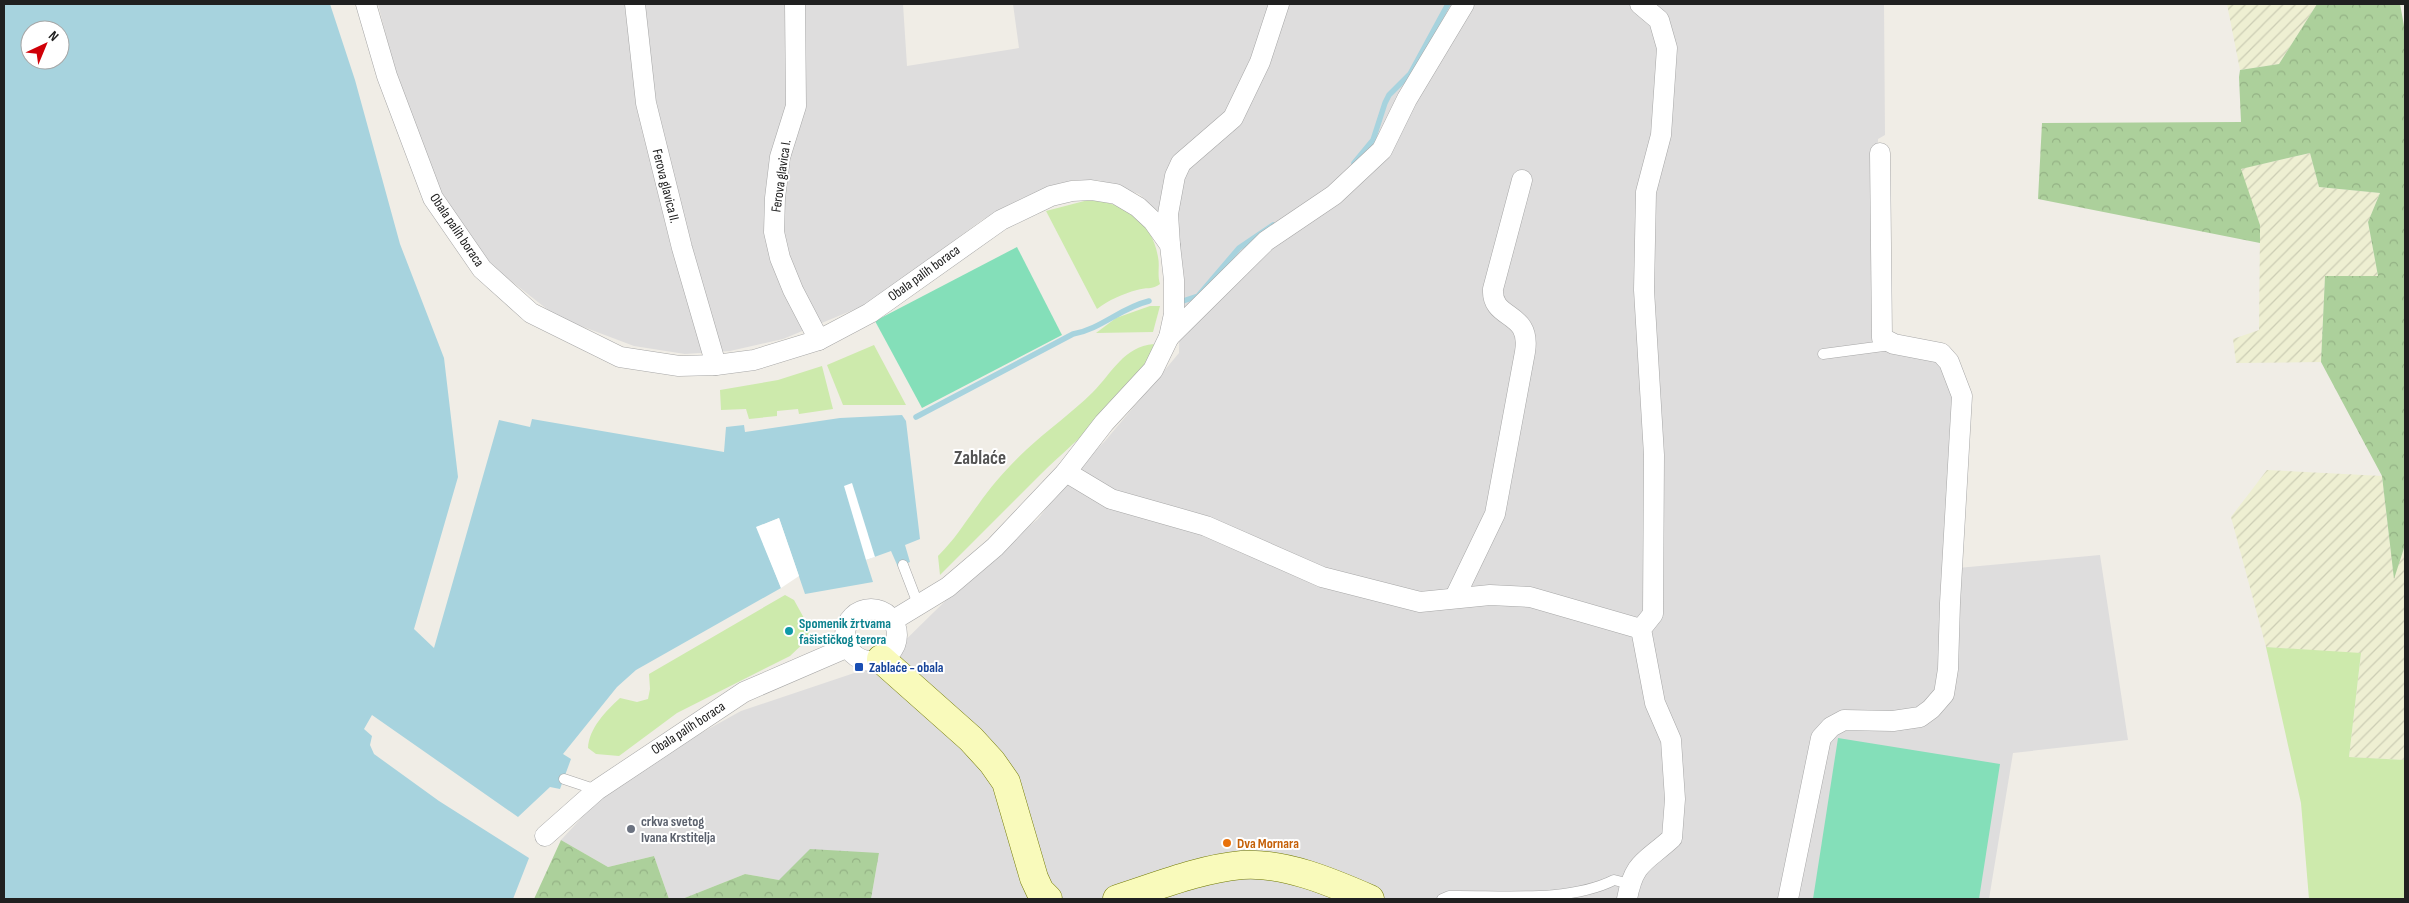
<svg xmlns="http://www.w3.org/2000/svg" width="2409" height="903" font-family="'Sofia Sans Condensed',sans-serif">
<style>
.residential{fill:#dedddd}
.farmland{fill:url(#farmland-furrows)}
.grass{fill:#cdeaac}
.forest{fill:url(#forest-crowns)}
.pitch{fill:#84dfb9}
.water{fill:#a7d3de;fill-rule:evenodd}
.pier{fill:#fff}
.lines{fill:none;stroke-linecap:round;stroke-linejoin:round}
.stream{stroke:#a7d3de;stroke-width:5.5}
.lane-casing{stroke:#a7a7a7;stroke-width:11}
.street-casing{stroke:#a7a7a7;stroke-width:21}
.secondary-casing{stroke:#717904;stroke-width:29}
.lane{stroke:#fff;stroke-width:10}
.street{stroke:#fff;stroke-width:20}
.secondary{stroke:#f9fabb;stroke-width:28}
.culture-dot{fill:#0f9aa8;stroke:#fff;stroke-width:2}
.transit-dot{fill:#1a4fb4;stroke:#fff;stroke-width:2}
.worship-dot{fill:#6b7280;stroke:#fff;stroke-width:2}
.food-dot{fill:#e8710a;stroke:#fff;stroke-width:2}
.labels{text-anchor:middle;dominant-baseline:central;stroke-width:4;stroke-linejoin:round;paint-order:stroke}
.street-label{font-size:14px;fill:#202020;stroke:#fff}
.culture-label{font-size:14px;font-weight:bold;fill:#0d838f;stroke:#fff;text-anchor:start}
.transit-label{font-size:14px;font-weight:bold;fill:#164399;stroke:#fff;text-anchor:start}
.worship-label{font-size:14px;font-weight:bold;fill:#5b616d;stroke:#fff;text-anchor:start}
.food-label{font-size:14px;font-weight:bold;fill:#c56008;stroke:#fff;text-anchor:start}
.district-label{font-size:19px;font-weight:bold;fill:#535353;stroke:#fff}
</style>
<defs>
<pattern id="farmland-furrows" width="10" height="10" patternUnits="userSpaceOnUse" patternTransform="scale(1.25)"><rect width="10" height="10" fill="#eeefd2"/><path d="M-1 1l2-2M0 10L10 0M9 11l2-2" fill="none" stroke="#cccdb4"/></pattern>
<pattern id="forest-crowns" width="20" height="18" patternUnits="userSpaceOnUse" patternTransform="scale(1.25)"><rect width="20" height="18" fill="#acd09b"/><path d="M2 6a3 3 0 1 1 6 0M12 15a3 3 0 1 1 6 0" fill="none" stroke="#94b285"/></pattern>
</defs>
<rect width="100%" height="100%" fill="#f0ede6"/>
<path class="residential" d="M378,4H903L907,66L1019,48L1013,4H1884L1885,135L1878,139L1875,338L1933,355L1941,364L1954,392L1947,569L2100,555L2128,740L2013,753L1989,899H871L879,853L779,880L745,874L682,899H669L654,856L608,867L561,840L599,799L654,759L741,711L881,664L989,558L1038,519L1071,475L1105,441L1179,353L1180,287L1170,222L1139,194L1098,180H1073L1023,198L982,220L870,303L783,339L730,351L685,354L634,346L557,317L491,265L443,196L398,84Z"/>
<g class="farmland">
<path d="M2227,4H2317L2279,64L2240,70Z"/>
<path d="M2310,153L2319,187L2380,193L2368,222L2378,276H2325L2321,362L2236,363L2233,339L2259,330L2260,225L2240,169Z"/>
<path d="M2267,470L2382,476L2394,578L2405,545V760L2349,757L2361,654L2266,647L2231,517Z"/>
</g>
<g class="grass">
<path d="M1092,199C1126,205 1152,221 1158,257C1160,266 1157,275 1160,284C1153,290 1145,287 1137,290C1122,294 1109,300 1097,309L1046,211Z"/>
<path d="M1150,306H1160L1153,332L1096,333L1116,318Z"/>
<path d="M1154,344C1139,389 1076,440 1042,473C1008,507 974,541 940,575L938,556C956,538 963,525 978,505C991,486 1009,466 1026,450C1047,430 1072,413 1093,392C1113,372 1123,347 1154,344Z"/>
<path d="M874,345L906,405H843L827,365Z"/>
<path d="M822,366L833,409L799,414L798,409L777,411V416L749,419L746,409L721,410L720,390L778,380Z"/>
<path d="M785,595L794,600L810,629L808,639L790,656L677,713L619,756L596,754L588,748C589,728 606,711 620,698L637,702L648,699L650,689L649,674Z"/>
<path d="M2266,647L2361,653L2349,757L2405,760V899H2309L2301,803Z"/>
</g>
<g class="forest">
<path d="M2317,4H2400L2405,31V545L2394,579L2382,476L2321,362L2325,276H2378L2368,222L2380,193L2319,187L2310,153L2241,169L2260,225V243L2038,199L2042,123L2241,122L2239,77L2240,70L2279,64Z"/>
<path d="M561,840L608,867L654,856L669,899H534Z"/>
<path d="M810,849L879,853L871,899H682L745,874L779,880Z"/>
</g>
<g class="pitch">
<path d="M1017,247L1062,335L922,408L875,321Z"/>
<path d="M1838,738L2000,764L1979,899H1813Z"/>
</g>
<path class="water" d="M4,4H330L355,80L400,244L444,358L458,477L414,629L434,648L499,420L530,427L532,419L724,452L726,427L744,425L745,432L840,418L902,415L906,421L920,539L905,545L910,562L898,567L891,551L866,560L873,582L805,594L779,518L757,527L781,588L636,670L617,687L563,754L571,759L560,789L550,787L518,817L372,715L364,729L372,736L370,745L374,754L439,801L529,858L513,899H4ZM30,30H60V60H30Z"/>
<g class="pier">
<path d="M852,483L875,557L866,560L844,486Z"/>
<path d="M779,518L799,576L781,588L756,527Z"/>
</g>
<g class="lines">
<g class="stream">
<path d="M1354,163L1373,140L1385,103L1389,95L1410,74L1448,4"/>
<path d="M1180,302L1198,296L1239,248L1273,225"/>
<path d="M916,417L1073,334C1101,329 1120,308 1149,301"/>
</g>
<defs>
<g id="lane">
<path d="M1823,354L1891,345"/>
<path d="M903,565L918,604"/>
<path d="M564,779L597,790"/>
<path d="M1442,899L1449,896C1500,895 1568,903 1614,880L1630,884"/>
</g>
<g id="street">
<path d="M366,4L387,76L433,198L482,269L531,313L620,357L679,366L716,365L754,360L819,340L870,313L1001,220L1051,196L1072,191L1091,190L1116,194L1138,207L1153,221L1170,245L1174,280V314L1169,337L1153,370L1104,423L1066,472L995,547L948,587L892,621"/>
<path d="M635,4L646,103L682,248L716,365"/>
<path d="M795,4L796,106L780,157L775,198L774,232L780,258L793,290L819,340"/>
<path d="M1170,245L1168,214L1175,176L1181,163L1233,118L1260,62L1279,4"/>
<path d="M1169,337L1266,241L1334,195L1382,150L1407,99L1464,4"/>
<path d="M1066,472L1111,499L1206,526L1322,577L1420,602L1490,595L1530,597L1641,629"/>
<path d="M1455,597L1495,514L1525,352C1532,310 1491,321 1493,289L1522,180"/>
<circle cx="871" cy="635" r="26"/>
<path d="M545,836L597,790L744,692L848,647"/>
<path d="M1627,899C1634,861 1646,862 1672,838L1675,799L1671,740L1655,703L1641,629L1653,614L1654,455L1644,290L1646,192L1661,135L1667,48L1659,20L1640,4"/>
<path d="M1788,899L1821,738L1831,727L1844,720L1893,721L1920,717L1931,709L1944,694L1948,669L1950,603L1962,396L1949,362L1941,353L1894,344L1882,338L1880,153"/>
</g>
<g id="secondary">
<path d="M881,659L971,739L992,762L1006,782L1034,878L1040,891L1048,899"/>
<path d="M1117,899C1158,886 1199,869 1242,865C1284,862 1331,882 1370,899"/>
</g>
</defs>
<use href="#lane" class="lane-casing"/>
<use href="#street" class="street-casing"/>
<use href="#secondary" class="secondary-casing"/>
<use href="#lane" class="lane"/>
<use href="#street" class="street"/>
<use href="#secondary" class="secondary"/>
</g>
<circle class="culture-dot" cx="789" cy="631" r="5"/>
<rect class="transit-dot" x="854" y="662" width="10" height="10" rx="2.5"/>
<circle class="worship-dot" cx="631" cy="829" r="5"/>
<circle class="food-dot" cx="1227" cy="843" r="5"/>
<g class="labels">
<g class="street-label">
<text transform="translate(781 176) rotate(-82)">Ferova glavica I.</text>
<text transform="translate(666 186) rotate(76)">Ferova glavica II.</text>
<text transform="translate(457 230) rotate(56)">Obala palih boraca</text>
<text transform="translate(924 273) rotate(-36)">Obala palih boraca</text>
<text transform="translate(688 728) rotate(-33)">Obala palih boraca</text>
</g>
<g class="culture-label">
<text x="799" y="623">Spomenik žrtvama<tspan x="799" dy="16">fašističkog terora</tspan></text>
</g>
<g class="transit-label">
<text x="869" y="667">Zablaće - obala</text>
</g>
<g class="worship-label">
<text x="641" y="821">crkva svetog<tspan x="641" dy="16">Ivana Krstitelja</tspan></text>
</g>
<g class="food-label">
<text x="1237" y="843">Dva Mornara</text>
</g>
<g class="district-label">
<text x="980" y="458">Zablaće</text>
</g>
</g>
<rect width="2409" height="903" fill="none" stroke="#202020" stroke-width="10"/>
<g transform="translate(45 45) rotate(44)"><circle r="24" fill="#ffffff" stroke="#a6a6a6"/>
<path d="M0-4L9 19L0 12L-9 19Z" fill="#d00008"/>
<text y="-8" font-size="14" font-weight="bold" text-anchor="middle" fill="#202020">N</text>
</g>
</svg>
